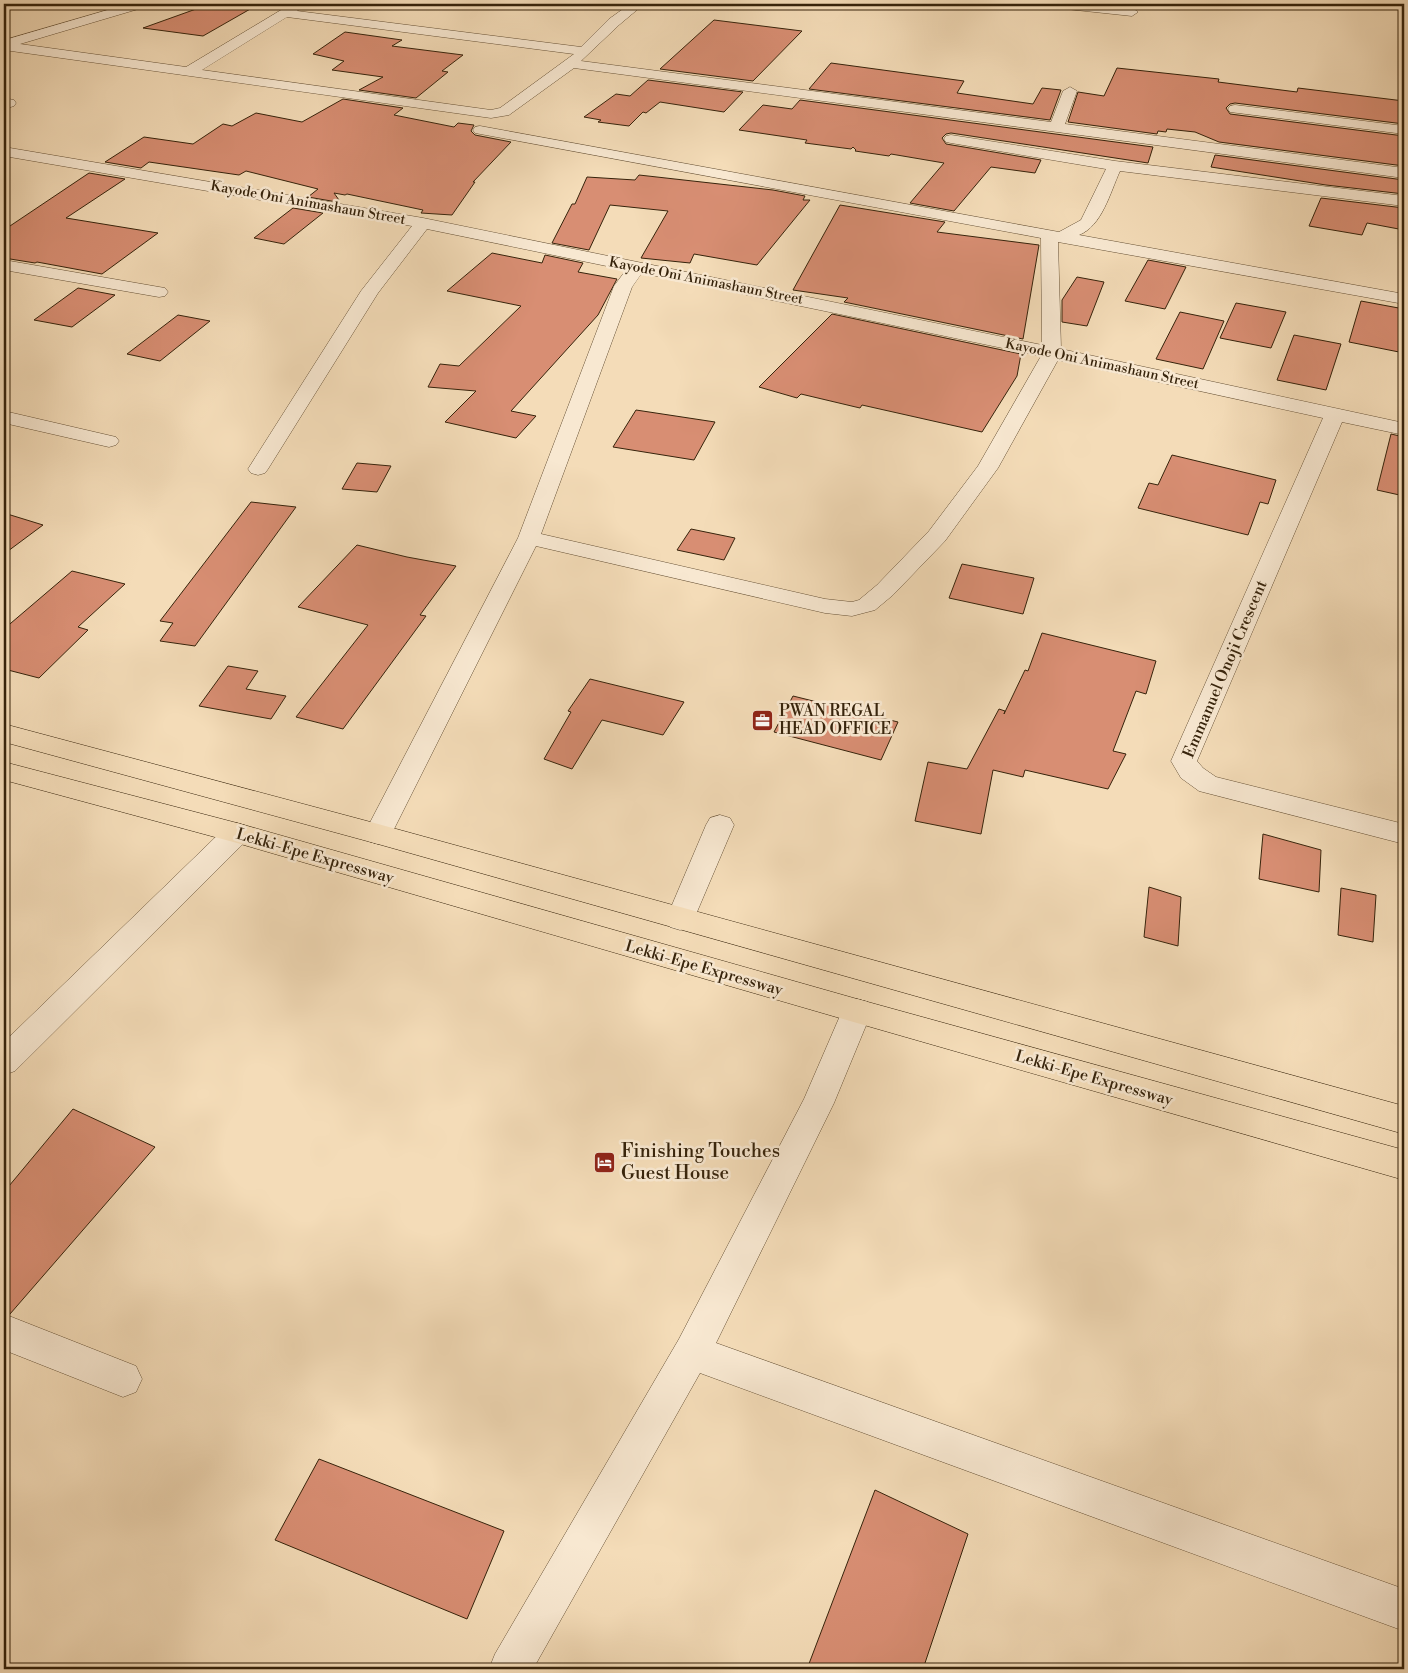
<svg xmlns="http://www.w3.org/2000/svg" width="1408" height="1673" font-family="'Libre Bodoni',serif">
<style>
.building{fill:#d88e73;stroke:#36230b}
.lines{fill:none;stroke-linecap:round;stroke-linejoin:round}
.minor-casing{stroke:#665136;stroke-width:1}
.highway-casing{stroke:#36230b;stroke-width:1}
.minor{fill:#f8e8d1;fill-rule:evenodd}
.highway{fill:#f4dcb8;fill-rule:evenodd}
.labels{text-anchor:middle;dominant-baseline:central;stroke-width:5;stroke-linejoin:round;paint-order:stroke}
.far-street-label{font-size:14px;fill:#36230b;stroke:#f8e8d1}
.street-label{font-size:16px;fill:#36230b;stroke:#f8e8d1}
.poi-label{font-size:16px;fill:#36230b;stroke:#f8e8d1;text-anchor:start}
.near-poi-label{font-size:19px;fill:#36230b;stroke:#f8e8d1;text-anchor:start}
</style>
<rect width="100%" height="100%" fill="#f4dcb8"/>
<filter id="stains"><feTurbulence type="fractalNoise" baseFrequency=".004" numOctaves="4"/><feColorMatrix values="0 0 0 0 .2 0 0 0 0 .09 0 0 0 0 .02 0 0 0 .5 -.17"/></filter>
<radialGradient id="worn" r=".72"><stop offset=".6" stop-color="#630" stop-opacity="0"/><stop offset="1" stop-color="#630" stop-opacity=".3"/></radialGradient>
<g class="building">
<path d="M210,4H259L203,36L143,28Z"/>
<path d="M714,20L802,31L753,81L660,69Z"/>
<path d="M345,32L402,40L392,46L463,55L442,71L448,72L416,98L359,90L383,77L332,70L344,61L313,54Z"/>
<path d="M831,63L964,81L957,93L1033,104L1042,88L1061,90L1050,120L809,89Z"/>
<path d="M1117,68L1219,79L1218,82L1297,92L1298,88L1404,101V124L1235,103L1230,104L1226,108L1230,114L1404,136V166L1219,142L1195,132L1167,129L1166,132L1158,131L1157,134L1068,122L1078,92L1104,96Z"/>
<path d="M648,80L743,92L724,112L660,102L646,113L643,112L629,126L598,122L601,120L584,117L616,94L630,96Z"/>
<path d="M343,99L403,108L394,115L454,127L458,123L474,125L471,131L475,135L511,142L473,182H475L452,215L421,213L423,210L347,194L345,195L334,193L339,200L337,202L308,197L318,189L246,171L239,175L149,162L141,168L105,162L144,137L193,144L223,124L232,126L256,113L302,122Z"/>
<path d="M800,100L1153,147L1148,163L951,133L946,134L942,138L946,144L1041,160L1035,173L991,167L954,211L910,203L944,163L891,154L889,156L855,151L856,150L853,147L851,149L805,143L807,140L739,130L763,105L792,109Z"/>
<path d="M1215,155L1404,180V194L1326,185L1211,167Z"/>
<path d="M89,173L125,179L66,218L158,233L102,274L37,262L35,263L4,258V230Z"/>
<path d="M639,175L773,190L805,196L803,200H810L757,265L694,254L690,263L641,258L668,211L610,205L589,250L552,243L572,204H575L587,177L635,180Z"/>
<path d="M1321,198L1404,208V230L1367,223L1362,235L1309,226Z"/>
<path d="M840,205L945,222L937,232L1039,245L1023,339L844,302L848,298L793,290Z"/>
<path d="M293,208L323,213L284,244L254,238Z"/>
<path d="M492,253L542,263L545,255L583,263L578,272L617,279L598,315L511,411L536,416L516,438L445,422L476,391L428,387L440,364L459,366L521,306L447,291Z"/>
<path d="M1148,260L1186,267L1165,309L1125,301Z"/>
<path d="M1077,277L1104,282L1087,326L1062,322V300Z"/>
<path d="M78,288L115,295L72,327L34,320Z"/>
<path d="M1361,301L1404,309V353L1349,342Z"/>
<path d="M1236,303L1286,312L1271,348L1220,338Z"/>
<path d="M1180,312L1224,321L1203,369L1156,359Z"/>
<path d="M832,314L1021,354L1017,376L982,432L862,405L860,408L801,394L797,398L759,387Z"/>
<path d="M178,315L210,321L160,361L127,354Z"/>
<path d="M1294,335L1341,344L1326,390L1277,380Z"/>
<path d="M636,410L715,422L694,460L613,447Z"/>
<path d="M1391,434L1404,437V496L1377,490Z"/>
<path d="M1172,455L1276,480L1268,504L1260,502L1248,535L1138,508L1149,483L1158,485Z"/>
<path d="M357,463L391,466L377,492L342,489Z"/>
<path d="M251,502L296,507L195,646L160,641L173,623L160,621Z"/>
<path d="M4,513L43,525L4,554Z"/>
<path d="M691,529L735,538L724,560L677,550Z"/>
<path d="M357,545L407,557L456,566L420,615L426,616L343,729L296,717L368,625L298,607Z"/>
<path d="M962,564L1034,578L1023,614L949,598Z"/>
<path d="M72,571L125,584L78,627L88,630L39,678L4,669V629Z"/>
<path d="M1042,633L1156,661L1146,694L1136,691L1113,751L1126,754L1108,789L1025,770L1023,777L993,770L981,834L915,821L928,762L967,769L999,709L1005,711L1004,714L1025,670L1028,671Z"/>
<path d="M228,666L258,671L246,689L286,696L271,719L199,706Z"/>
<path d="M590,679L684,702L663,735L602,720L572,769L544,759L571,712L568,711Z"/>
<path d="M793,696L898,722L881,760L774,732Z"/>
<path d="M1263,834L1321,850L1319,892L1259,879Z"/>
<path d="M1149,887L1181,897L1178,946L1144,937Z"/>
<path d="M1341,888L1376,895L1373,942L1338,935Z"/>
<path d="M73,1109L155,1147L10,1314L4,1312V1192Z"/>
<path d="M319,1459L504,1531L467,1619L275,1540Z"/>
<path d="M875,1490L968,1534L923,1669H807Z"/>
</g>
<g class="lines">
<defs>
<g id="minor">
<path d="M128,4H147L145,7L20,44L186,67L291,4H305L297,11L581,47L609,19L630,4H644L619,25L581,61L1051,122L1063,91L1070,87L1077,91L1065,124L1404,168V178L574,68L509,115L491,118L4,50L5,40ZM287,17L574,54L500,108L491,110L202,70Z"/>
<path d="M1051,4C1065,3 1130,3 1138,12L1132,16L1057,8Z"/>
<path d="M9,99L14,100L16,103L14,106L4,109V100Z"/>
<path d="M1235,105L1404,126V134L1230,112L1228,109L1230,106Z"/>
<path d="M480,126L1059,232L1081,220L1106,169L951,143L946,142L944,139L946,136L951,135L1115,161L1404,196V206L1120,171C1110,193 1102,226 1079,235L1404,294V304L1058,242L1061,349L1404,423V435L1342,422L1197,761L1203,768L1216,777L1404,824V844L1199,791L1181,778L1171,761L1323,418L1058,360L998,468L945,541L893,595L875,610L852,616L825,613L536,546L388,841L378,844L368,841L364,834L518,538L614,286L626,270L427,229L378,293L268,469L265,473L258,475L251,473L248,469L361,291L412,226L4,156V147L423,218L1042,345L1041,238L475,133L473,130L475,127ZM642,273L1041,356L978,466L929,531L877,585L859,600L852,602L825,599L541,534L632,287Z"/>
<path d="M4,260L159,287L165,288L168,292L165,296L159,297L4,270Z"/>
<path d="M4,411L116,437L119,441L116,445L109,447L4,423Z"/>
<path d="M720,815L730,818L734,825L694,919L690,927L680,930L670,927L666,919L706,825L710,818Z"/>
<path d="M237,823L247,826L251,833L247,840L15,1071L4,1075V1042L227,826Z"/>
<path d="M857,999L868,1002L872,1011L834,1103L716,1343L1404,1589V1631L700,1373L533,1669H489L495,1654L679,1339L804,1099L846,1002Z"/>
<path d="M4,1314L136,1366L142,1379L136,1392L123,1397L4,1350Z"/>
</g>
<g id="highway">
<path d="M4,724L378,824L1404,1106V1134L378,844L4,742Z"/>
<path d="M4,762L237,823L857,999L1404,1150V1180L857,1023L237,843L4,780Z"/>
</g>
</defs>
<use href="#minor" class="minor-casing"/>
<use href="#highway" class="highway-casing"/>
<use href="#minor" class="minor"/>
<use href="#highway" class="highway"/>
</g>
<defs>
<symbol id="office-square" viewBox="-11 -11 22 22"><rect x="-9" y="-9" width="18" height="18" rx="4" fill="#8f2418" stroke="#f8e8d1"/><path d="M-6-3h4V-5.5h4V-3h4V5H-6ZM-1-4.5V-3h2v-1.5ZM-6 0V1H6V0Z" fill="#fff"/></symbol>
<symbol id="hotel-square" viewBox="-11 -11 22 22"><rect x="-9" y="-9" width="18" height="18" rx="4" fill="#8f2418" stroke="#f8e8d1"/><path d="M-6-4.5h1.5V1H6V5H4.5V3h-9V5H-6ZM-4 0a1.8 1.8 0 1 1 3.6 0ZM.5 0V-2.5h3Q6-2.5 6 0Z" fill="#fff"/></symbol>
</defs>
<g fill-rule="evenodd">
<use href="#office-square" x="750" y="708" width="25" height="25"/>
<use href="#hotel-square" x="592" y="1150" width="25" height="25"/>
</g>
<g class="labels">
<g class="far-street-label">
<text transform="translate(308 203) rotate(10)">Kayode Oni Animashaun Street</text>
<text transform="translate(706 281) rotate(11)">Kayode Oni Animashaun Street</text>
<text transform="translate(1102 364) rotate(12)">Kayode Oni Animashaun Street</text>
</g>
<g class="street-label">
<text transform="translate(1225 669) rotate(-67)">Emmanuel Onoji Crescent</text>
<text transform="translate(315 856) rotate(16)">Lekki-Epe Expressway</text>
<text transform="translate(704 968) rotate(16)">Lekki-Epe Expressway</text>
<text transform="translate(1094 1078) rotate(16)">Lekki-Epe Expressway</text>
</g>
<g class="poi-label">
<text x="779" y="711">PWAN REGAL<tspan x="779" dy="18">HEAD OFFICE</tspan></text>
</g>
<g class="near-poi-label">
<text x="621" y="1151">Finishing Touches<tspan x="621" dy="22">Guest House</tspan></text>
</g>
</g>
<rect width="1408" height="1673" fill="none" stroke="#f4dcb8" stroke-width="20"/>
<rect x="5" y="5" width="1398" height="1663" fill="none" stroke="#36230b" stroke-width="2.5"/>
<rect x="10" y="10" width="1388" height="1653" fill="none" stroke="#36230b"/>
<rect width="100%" height="100%" filter="url(#stains)"/>
<rect width="100%" height="100%" fill="url(#worn)"/>
</svg>
